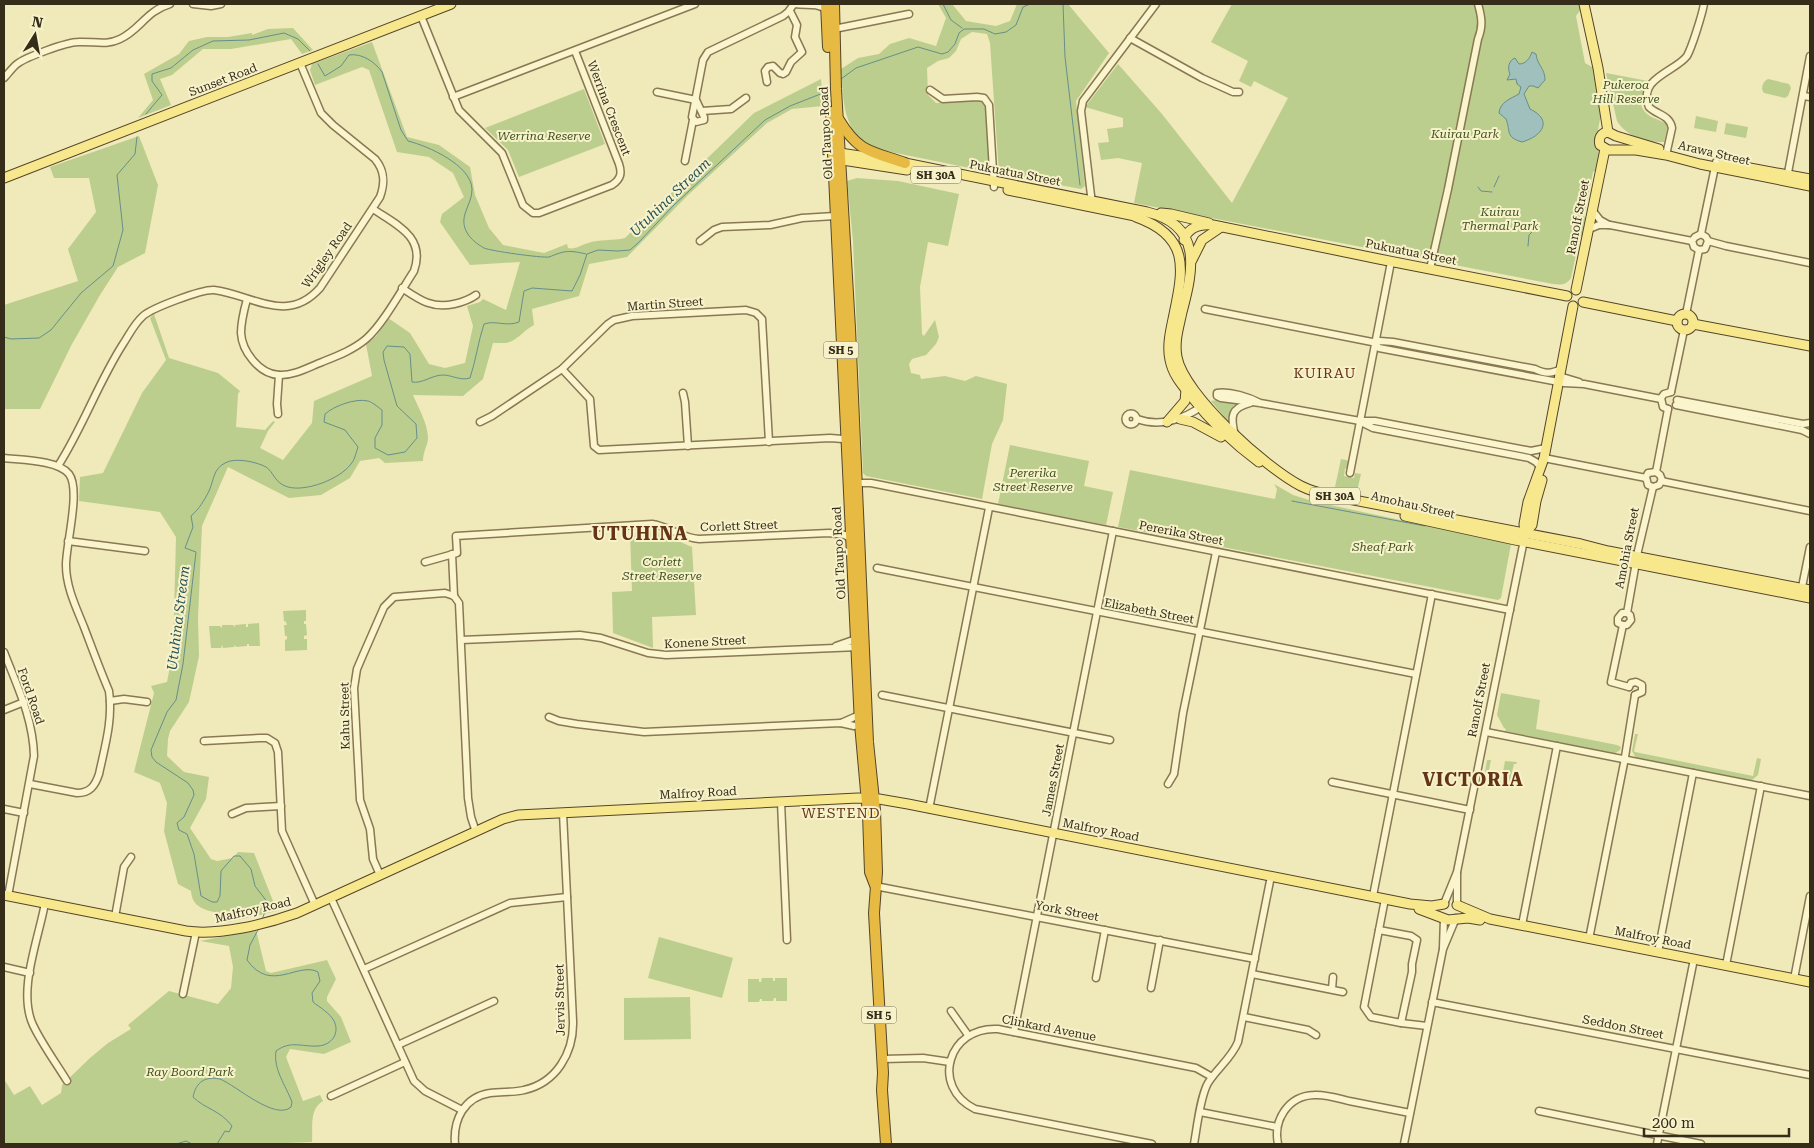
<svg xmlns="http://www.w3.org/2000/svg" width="1814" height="1148" font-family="'Roboto Serif',serif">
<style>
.green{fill:#bcce8e}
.water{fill:#9fc0bc;stroke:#678e8b}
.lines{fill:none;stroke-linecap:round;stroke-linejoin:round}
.stream{stroke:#678e8b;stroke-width:1}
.minor-casing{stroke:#887854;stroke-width:9}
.major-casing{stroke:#554529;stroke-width:11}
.highway-casing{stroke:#554529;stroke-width:12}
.minor{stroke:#fbf5ce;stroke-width:6}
.major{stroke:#f7e88e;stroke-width:9}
.highway{stroke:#e7ba43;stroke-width:10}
.labels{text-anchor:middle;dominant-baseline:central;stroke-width:4;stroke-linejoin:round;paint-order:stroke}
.shield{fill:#f7f2ca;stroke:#70674f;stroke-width:1}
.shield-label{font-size:11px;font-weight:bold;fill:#362c1a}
.street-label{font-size:12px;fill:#362c1a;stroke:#f7f2ca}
.park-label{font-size:12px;font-style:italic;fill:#3e531f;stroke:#f7f2ca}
.water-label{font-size:14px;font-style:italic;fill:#285257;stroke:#f7f2ca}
.neighbourhood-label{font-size:14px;letter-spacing:1px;fill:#653417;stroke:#f7f2ca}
.district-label{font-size:18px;font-weight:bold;letter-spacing:1px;fill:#653417;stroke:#f7f2ca}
</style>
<rect width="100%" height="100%" fill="#f0e9ba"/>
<g class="green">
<path d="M938,4H952L966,21L996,26L1010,21L1017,4H1068L1109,53L1076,101L1085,186L1081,189L999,174L990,43L987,34L972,32L961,39L956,51L949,58L938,61L927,68L928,95L936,103L978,100L985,103L989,172L881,150C876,148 870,146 866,143C842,128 843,94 841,69L858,58L879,54L890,44L909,38L936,46L946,18Z"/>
<path d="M1232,4H1581L1582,8L1576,16L1585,63L1594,68L1601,113L1597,136L1599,156L1595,171L1593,172L1584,216L1586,219L1583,238L1580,236L1571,278C1566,285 1562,285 1553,284L1134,203L1142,163L1118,158L1101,160L1098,143L1109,142L1107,129L1123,127V118L1085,107L1118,64L1162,114L1232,203L1288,98L1254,81L1251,87L1239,81L1248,61L1211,42Z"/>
<path d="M293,28L313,50L302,54L291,39L231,49H203L172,75L160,79L171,105L138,118L153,100L144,74L179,54L189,41L207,37H228L252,33V35L268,29Z"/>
<path d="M372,42L407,137L439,145L470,167L475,195L489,228L503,245L544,253L567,244L568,248C575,250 581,245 588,243C599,239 613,241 625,238L754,113L821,79L823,106L792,109L767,123L688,195L627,257L589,264L579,296L532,309L534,325C524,330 517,341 506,343C502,343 497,343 493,343L483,379L463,396L413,395C418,407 428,424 428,438C428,445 423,451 423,461L385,463L379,458L360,461L350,478L321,495L289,498L228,467L202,526L198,618L199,656L189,702L170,731L168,739L167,756L184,772L209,777L206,799L190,828L211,859L217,861L233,858L238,852L254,853L277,911L228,922L225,914C210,911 192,910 191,891L178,884L164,831L167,803L160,783L134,772L154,693L151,686L167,682L173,651L176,537L160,512L79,501L80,477L103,473L142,393L166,360L150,318L154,314L169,358L218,373L240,391L238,394L236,427L265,430L273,421L275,422L268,431L260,448L283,460L312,423L314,401L372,376L366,344L376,336L388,318L410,333L429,364L445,368L465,363L473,326L467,306L480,302L483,299L506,310L520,262L470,265L440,222L442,214L464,197L453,173L429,157L397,152L369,70L362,67L315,85L310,70L312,64Z"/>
<path d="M1606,73L1648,81C1642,90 1636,104 1647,114C1653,119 1662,120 1668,125L1664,142C1647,143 1627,137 1617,121Z"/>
<path d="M1768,79L1789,84L1791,88L1788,96L1785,98L1764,93C1760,89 1763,81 1768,79Z"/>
<path d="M584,89L605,144L519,177L508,150L485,128Z"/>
<path d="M1696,116L1718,121L1716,132L1694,128Z"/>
<path d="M1726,123L1748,127L1746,138L1724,134Z"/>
<path d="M139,136L158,185L145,253L118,267L100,295L72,344L40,409H4V305L78,281L68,249L96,212L89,178H54L50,167Z"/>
<path d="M857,178L898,181L959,194L948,246L928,242L920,287L922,334L924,336L935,320L939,337L936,344L926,355L912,359L909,364L911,373L920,375L921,379L945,376L965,381L976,376L1007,384L1003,420L992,444L982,499L866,476L863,473L853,241L847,181Z"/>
<path d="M1217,400L1245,403L1239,404L1231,410L1230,424L1211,401Z"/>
<path d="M1010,445L1089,461L1084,486L1113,492L1106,525L998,504Z"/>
<path d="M1341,459L1350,461L1349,466L1345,469L1344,476L1354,478L1355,473L1361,474L1357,491L1335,487Z"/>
<path d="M1130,470L1275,499L1277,489L1274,484L1293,495L1312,501L1511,544L1501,598L1498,600L1118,527Z"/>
<path d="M652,531L660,533L692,547L696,615L652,617L653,648L613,633L612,592L632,591L630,533Z"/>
<path d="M306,610V621H304V624H306L307,635L304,636V639H307V650L285,651V640L287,639V636H285L284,625H287L286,622L284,621L283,611Z"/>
<path d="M259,623L260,646H249V644H247V646L236,647L235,645L234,647L223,648L222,645L221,648H211L209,626H220L222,628V625H233L235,627V625L246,624V627H248V624Z"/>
<path d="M1501,693L1540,700L1536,729L1617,745L1621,747L1620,750L1614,754L1505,731L1506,729L1504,728L1497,715Z"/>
<path d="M1635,734H1638L1634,751L1635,752L1753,776L1757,758L1761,759L1758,775L1751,781L1636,758L1632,751Z"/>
<path d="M1487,760H1491L1488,774L1502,777L1505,761L1517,762L1516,764H1514L1510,780L1506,782L1503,779L1486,775V778H1484Z"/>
<path d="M256,930L266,971L271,973L327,960L336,979L327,997V1001L341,1017L351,1042L324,1054L290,1049L286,1057L303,1101L320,1095L323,1101C309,1109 313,1127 312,1142L262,1144H4V1079L14,1095L30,1086L42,1105L61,1093L62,1085L90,1058L108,1043L131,1029L128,1025L169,991L218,1004L231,988L233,967L229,946L200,941Z"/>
<path d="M659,937L733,958L722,998L648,978Z"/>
<path d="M762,978H773V981H775V978H787V1001H776V998H774L773,1001H762V999H760L759,1002H748V979H759V982H761Z"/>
<path d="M690,997L691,1039L624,1040V998Z"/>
</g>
<path class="water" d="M1532,52L1536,54C1537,65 1545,68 1545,80L1538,88L1533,86H1529L1524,94L1530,109C1553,120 1543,136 1522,142C1505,137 1511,132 1506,119L1499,113C1500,102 1510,99 1519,94L1521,87L1517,84L1516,79L1507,80L1510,74C1507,68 1509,60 1515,58L1519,64C1526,64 1530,58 1532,52Z"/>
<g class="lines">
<g class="stream">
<path d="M943,4L951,20L962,28"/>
<path d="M1063,4L1065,57L1080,185"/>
<path d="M318,64L325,76L341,66L349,55C362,53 375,62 382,72L401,130L408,141C428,146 471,165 472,189C472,198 469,202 466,211C459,228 470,240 484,248C491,251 541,258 549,257C552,256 556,254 560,253C568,250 578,252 586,254"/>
<path d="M841,79L856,68L918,47L942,54L948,52L955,44L959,33L964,29H984L995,34L1006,32L1016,25L1023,7L1030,4"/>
<path d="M146,114L162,95L152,81V74L171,68L193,50L213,41L249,40L284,33L298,39L310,51"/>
<path d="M1478,187L1481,191L1492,192"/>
<path d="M1494,187L1499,176"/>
<path d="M1528,246L1529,235L1532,232"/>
<path d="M4,337L11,339L39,338L51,330L81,293L113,266L123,230L117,175L135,154L137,137"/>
<path d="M1292,501L1425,526"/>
<path d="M262,920L268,903L255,886L251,869L240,856H234L221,871L220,896L217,902H212L201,896L194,854L187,834L179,830L177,823L184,817L194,795L193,790L188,783L156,762L152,757L151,750L167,712L176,700L183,664L196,552L185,548L193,527L191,516C199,509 204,501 209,491C214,480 213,469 225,463C235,457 257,462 266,467C274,472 274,483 288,487C306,492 340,479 351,464C355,460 356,452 358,447L345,430L324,422L325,414C334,406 355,398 368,401C372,402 378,407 382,410V425L375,438V448L388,455L405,452L417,438L416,424L397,406L384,360L383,352L387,346L404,347L410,354L412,382C422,384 432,375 443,375C452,375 460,381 470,378C476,360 478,342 484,324C495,320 507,327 519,322L524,291L532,288L572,291L580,275L587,254L598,250L618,251L630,250L638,243L674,205L765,120L790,106L823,93L832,86"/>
<path d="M176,1144L186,1141L192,1144"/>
<path d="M217,1144L225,1131L229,1132L232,1126C220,1110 205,1109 193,1097C196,1082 205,1076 220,1079C237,1086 275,1121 291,1107L292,1102C286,1086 273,1069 276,1051C291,1040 301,1047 318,1046C332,1045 340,1033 334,1021C330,1013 319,1007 313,1002L312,993L320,981L318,972C298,961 271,994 247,960L250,945L259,928"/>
</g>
<defs>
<g id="minor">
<path d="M193,4L211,6L221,4"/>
<path d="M795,4C807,6 816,2 827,10"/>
<path d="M421,16L459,110L502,153L523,205L533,213H539L612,185C621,179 622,173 619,164L575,51"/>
<path d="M832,28H839L909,14"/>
<path d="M1130,38L1202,78L1233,92H1239"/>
<path d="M4,78C8,74 12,68 17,64C26,57 67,42 78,42C93,41 106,46 120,39C140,30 146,11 170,4"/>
<path d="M767,82L765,71L768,67L773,66L780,73L783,74L786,72L791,62L802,52L795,37L797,25L790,11"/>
<path d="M930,90L943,99L977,97L984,98L989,105L994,187"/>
<path d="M657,92L696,100"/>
<path d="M1803,96L1810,97"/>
<path d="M453,97L695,4"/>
<path d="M696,100L704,117V120L696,122L692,117L703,60L708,52L783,16L788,12L794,4"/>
<path d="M702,111L731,109L746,98"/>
<path d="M1666,155L1672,128C1670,115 1657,115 1649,107C1637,78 1675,72 1687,56C1692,47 1702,15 1704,4"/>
<path d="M685,161L693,120"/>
<path d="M1787,178L1810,56"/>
<path d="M1092,204L1081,111L1083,101L1156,4"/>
<path d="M1593,211L1600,220L1609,225"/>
<path d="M1589,229L1599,225H1610L1692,241"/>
<path d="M1701,234L1716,162"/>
<path d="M700,241L714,230L722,227L770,225L802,218L835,216"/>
<path d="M1708,241L1726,246L1810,263"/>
<path d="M1699,250L1705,249L1708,241L1706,237L1701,234"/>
<path d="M1699,250L1694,247L1692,241L1695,237L1701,234"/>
<path d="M1430,269L1448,189L1478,39C1483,26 1482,18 1478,4"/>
<path d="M402,288C420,300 432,309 454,304C463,302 469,300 476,295"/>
<path d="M247,299C244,310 241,321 241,333C242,351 259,374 279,375C293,376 309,367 322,362C337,356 353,350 366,339C383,324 401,291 414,271C426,237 397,225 373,209"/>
<path d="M1205,309L1372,342L1380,341L1393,342L1535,369C1545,374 1551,374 1561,369"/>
<path d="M1686,314L1699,250"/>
<path d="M1375,343L1379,348L1564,383L1584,384L1661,399"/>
<path d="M562,369L590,399L594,446L599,450L830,438L843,439L849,436"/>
<path d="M1559,376L1579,382"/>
<path d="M1671,392L1684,330"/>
<path d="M683,393L685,402L688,446"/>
<path d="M1677,400L1803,424L1810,423"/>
<path d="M1260,403C1249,397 1230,391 1217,393V396L1221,398L1260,403L1360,421H1375L1531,451L1546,448"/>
<path d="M1676,405L1802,430L1810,434"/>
<path d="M1668,409L1663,407L1661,398L1664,394L1671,392"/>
<circle cx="1131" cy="419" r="5.5"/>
<path d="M278,414L277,404L279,375"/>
<path d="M1137,419C1159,427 1183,420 1202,406"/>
<path d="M480,422L492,416L562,369L608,324L614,320L632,316L746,310L756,313L762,319L769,442"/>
<path d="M1361,422L1373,428L1529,458L1536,462L1540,467"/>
<path d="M1235,435C1230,416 1231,408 1250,403"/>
<path d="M4,458C21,460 58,460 69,474C81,490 66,544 66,565C66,587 76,607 84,627C92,648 100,670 109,691C113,720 105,746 99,774C95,786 90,793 77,793L30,784"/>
<path d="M1544,458L1646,478"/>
<path d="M58,466C83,427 98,383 123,344C129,335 134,324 143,316C152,308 202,289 214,290C253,295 287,325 320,288L380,197C385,183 385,171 375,159L333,125L321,113L300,63"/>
<path d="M1656,472L1668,409"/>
<path d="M1350,473L1391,262"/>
<path d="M1661,481L1810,511"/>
<path d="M853,483H871L1510,610"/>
<path d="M1653,487L1648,485L1646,477L1648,473L1656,472"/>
<path d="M1653,487L1659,485L1662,480L1660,475L1656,472"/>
<path d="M68,541L145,551"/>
<path d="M452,554L454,596"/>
<path d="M425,562L457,553L456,536L652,524C668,526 682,538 699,539L829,533L845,535L851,539"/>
<path d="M877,568L1416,674"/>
<path d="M1801,592L1810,547"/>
<path d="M1623,625H1627L1631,620L1630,615L1627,613L1638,551L1653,487"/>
<path d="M1623,625L1611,682L1629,687"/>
<path d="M1623,625L1618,623V618L1622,613H1627"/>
<path d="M461,640L580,635L601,638L648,653L666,655L859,647"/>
<path d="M836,646L856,639"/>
<path d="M4,652C17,686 33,718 34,756L8,896"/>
<path d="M1629,687L1631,683L1636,682L1642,685V692L1635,695"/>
<path d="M882,695L1110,740"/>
<path d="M110,701L124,699L147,702"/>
<path d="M4,710L24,702"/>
<path d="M549,717L559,721L577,724L644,732L841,723L854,726L863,723"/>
<path d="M841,723L859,715"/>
<path d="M1486,732L1810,796"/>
<path d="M204,741L260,738H267L275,743L278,752L282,831L315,905"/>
<path d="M1332,782L1470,810"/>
<path d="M1168,784L1174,774L1183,713L1216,552"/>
<path d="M781,802L787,940"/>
<path d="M4,809L24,813"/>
<path d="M929,809L989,508"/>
<path d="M232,814L246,808L281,806"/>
<path d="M380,875L373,859L370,829L360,800L354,688L357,669L363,655L384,607L394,597L445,593L454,596L459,603L468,798L471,817L476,832"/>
<path d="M875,886L1255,959"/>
<path d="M1373,896L1432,594"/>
<path d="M331,898L414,1081L425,1091L462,1110"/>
<path d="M1385,899L1364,1007L1371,1017L1401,1023L1427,1026"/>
<path d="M45,903C39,938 17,991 33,1025C42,1044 56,1063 67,1081"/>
<path d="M1444,904L1457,872L1524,540"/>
<path d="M1457,905V873"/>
<path d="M115,917L124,867L131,857"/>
<path d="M1522,925L1557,746"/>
<path d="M1379,930L1411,936L1417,940L1412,964V972L1401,1023"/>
<path d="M1589,939L1624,763L1635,695"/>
<path d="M1443,948L1444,918"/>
<path d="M1658,952L1693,773"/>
<path d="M1726,965L1761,786"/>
<path d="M4,967L30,973"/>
<path d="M364,969L510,903L567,897"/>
<path d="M1252,974L1343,992"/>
<path d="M1096,978L1105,930"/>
<path d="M1794,979L1810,896"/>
<path d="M1151,988L1160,940"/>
<path d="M1332,989L1333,977"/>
<path d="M183,994L196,932"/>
<path d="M1432,1002L1810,1075"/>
<path d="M951,1011L968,1035"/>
<path d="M1244,1017L1308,1030L1316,1035"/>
<path d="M1014,1032L1113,531"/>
<path d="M398,1045L494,1001"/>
<path d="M883,1059L923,1058L950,1062"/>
<path d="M331,1096L405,1062"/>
<path d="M1539,1111L1701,1144"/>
<path d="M1200,1112L1277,1127"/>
<path d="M455,1144C453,1120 464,1097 490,1093C501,1091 513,1093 524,1090C556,1083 574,1053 573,1021L563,813"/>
<path d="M1152,1144L975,1109C930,1087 948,1026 998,1029L1196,1068L1212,1077"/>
<path d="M1194,1144C1197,1128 1200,1097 1208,1083C1217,1068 1231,1059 1238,1042L1271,876"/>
<path d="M1278,1144C1273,1120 1288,1096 1314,1095C1325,1094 1337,1098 1349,1101C1369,1105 1389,1109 1410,1113"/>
<path d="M1404,1144L1443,949L1456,918"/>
<path d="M1657,1144L1694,959"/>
</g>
<g id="major">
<path d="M1584,4L1598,68L1608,132"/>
<path d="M1608,132C1601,133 1598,138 1600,145L1608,150H1636L1666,155L1700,164L1810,186"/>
<path d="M1608,132L1616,136L1659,149"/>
<path d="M833,152L887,160"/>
<path d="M836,159L907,170"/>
<path d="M900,162L1147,212C1202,225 1194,268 1182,312C1179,327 1174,341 1177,357C1184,395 1266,468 1301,486C1311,491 1322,494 1333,496L1581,544L1608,551L1810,590"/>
<path d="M1723,163L1810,179"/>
<path d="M4,178L451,4"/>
<path d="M1008,190L1140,217"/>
<path d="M1161,213L1171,214L1209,223"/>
<path d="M1136,217C1192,237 1183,271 1173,319C1170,333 1167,347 1170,360C1173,375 1182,385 1191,396C1211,422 1233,443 1259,462"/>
<path d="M1184,240C1188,227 1201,224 1213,225L1379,259L1567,296"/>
<path d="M1192,260L1202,240L1221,227"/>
<path d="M1576,290L1605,149"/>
<path d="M1583,302L1677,321"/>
<circle cx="1685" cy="322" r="8"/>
<path d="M1693,324L1810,346"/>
<path d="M1180,419L1193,422L1221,437"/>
<path d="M1167,422L1185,401L1186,390"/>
<path d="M1405,516L1515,540L1810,598"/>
<path d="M1525,533L1524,524L1528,502L1544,458L1573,306"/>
<path d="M1525,533L1532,525L1536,501L1542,480"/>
<path d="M4,895L186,931C219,936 266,924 297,913L503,819L518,815L858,798L879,799L908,804L1410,904L1432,906L1444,904"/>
<path d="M1457,905L1490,919L1810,982"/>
<path d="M1419,909L1448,920L1468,918L1480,920"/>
</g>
<g id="highway">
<path d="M826,4L828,47"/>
<path d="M834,4L836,89L850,328L868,742L875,810L877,872L874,913L883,1073L882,1090L886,1144"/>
<path d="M831,112L860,724L868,814L870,872L875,885"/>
<path d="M839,120C859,153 871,151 905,163"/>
</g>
</defs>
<use href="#minor" class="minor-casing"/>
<use href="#major" class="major-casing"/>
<use href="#highway" class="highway-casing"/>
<use href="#minor" class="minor"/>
<use href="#major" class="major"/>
<use href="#highway" class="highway"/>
</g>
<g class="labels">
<g class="shield">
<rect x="911" y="166.5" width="50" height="17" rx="4"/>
<rect x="823.5" y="341.5" width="35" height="17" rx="4"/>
<rect x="1310" y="487.5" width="50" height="17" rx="4"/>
<rect x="861.5" y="1006.5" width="35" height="17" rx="4"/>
</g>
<g class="shield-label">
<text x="936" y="175">SH 30A</text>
<text x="841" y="350">SH 5</text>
<text x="1335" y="496">SH 30A</text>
<text x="879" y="1015">SH 5</text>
</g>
<g class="street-label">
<text transform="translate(223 80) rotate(-21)">Sunset Road</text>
<text transform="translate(609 108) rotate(69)">Werrina Crescent</text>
<text transform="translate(826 133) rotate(-93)">Old Taupo Road</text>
<text transform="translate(1714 153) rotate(13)">Arawa Street</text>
<text transform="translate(1015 173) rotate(11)">Pukuatua Street</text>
<text transform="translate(1578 217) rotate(-79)">Ranolf Street</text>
<text transform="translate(1411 252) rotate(11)">Pukuatua Street</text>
<text transform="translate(327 255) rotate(-55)">Wrigley Road</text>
<text transform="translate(665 304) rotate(-4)">Martin Street</text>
<text transform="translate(1413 505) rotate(13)">Amohau Street</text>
<text transform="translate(739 526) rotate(-2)">Corlett Street</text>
<text transform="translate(1181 533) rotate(11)">Pererika Street</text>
<text transform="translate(1627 548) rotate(-79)">Amohia Street</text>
<text transform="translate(839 553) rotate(-93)">Old Taupo Road</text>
<text transform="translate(1149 611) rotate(11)">Elizabeth Street</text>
<text transform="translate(705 642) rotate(-3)">Konene Street</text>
<text transform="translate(31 696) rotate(71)">Ford Road</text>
<text transform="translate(1479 700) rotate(-79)">Ranolf Street</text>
<text transform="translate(345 716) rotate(-91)">Kahu Street</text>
<text transform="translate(1053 780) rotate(-79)">James Street</text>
<text transform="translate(698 793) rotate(-3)">Malfroy Road</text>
<text transform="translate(1101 830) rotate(11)">Malfroy Road</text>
<text transform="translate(253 910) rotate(-13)">Malfroy Road</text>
<text transform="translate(1067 911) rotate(11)">York Street</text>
<text transform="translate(1653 938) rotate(11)">Malfroy Road</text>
<text transform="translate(560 1000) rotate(-91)">Jervis Street</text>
<text transform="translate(1623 1027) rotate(11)">Seddon Street</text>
<text transform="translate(1049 1028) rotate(11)">Clinkard Avenue</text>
</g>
<g class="park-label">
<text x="1626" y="85">Pukeroa<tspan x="1626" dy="14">Hill Reserve</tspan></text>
<text x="1465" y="134">Kuirau Park</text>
<text x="544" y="136">Werrina Reserve</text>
<text x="1500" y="212">Kuirau<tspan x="1500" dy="14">Thermal Park</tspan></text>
<text x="1033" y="473">Pererika<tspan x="1033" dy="14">Street Reserve</tspan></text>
<text x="1383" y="547">Sheaf Park</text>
<text x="662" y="562">Corlett<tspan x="662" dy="14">Street Reserve</tspan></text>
<text x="190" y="1072">Ray Boord Park</text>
</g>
<g class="water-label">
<text transform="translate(670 197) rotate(-44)">Utuhina Stream</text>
<text transform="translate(178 618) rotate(-83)">Utuhina Stream</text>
</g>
<g class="neighbourhood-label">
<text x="1325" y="373">KUIRAU</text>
<text x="841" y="813">WESTEND</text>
</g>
<g class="district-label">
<text x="640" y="533">UTUHINA</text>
<text x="1473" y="779">VICTORIA</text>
</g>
</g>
<rect width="1814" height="1148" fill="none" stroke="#362c1a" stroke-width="10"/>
<g transform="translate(35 35) rotate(11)" stroke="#f7f2ca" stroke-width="4" paint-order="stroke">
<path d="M0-4L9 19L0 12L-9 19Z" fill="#362c1a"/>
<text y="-8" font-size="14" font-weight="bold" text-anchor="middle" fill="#362c1a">N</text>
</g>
<path d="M1644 1128v8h145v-8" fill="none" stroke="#362c1a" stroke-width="2.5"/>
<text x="1652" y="1128" font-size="15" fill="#362c1a" stroke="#f7f2ca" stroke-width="4" paint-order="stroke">200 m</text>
</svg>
